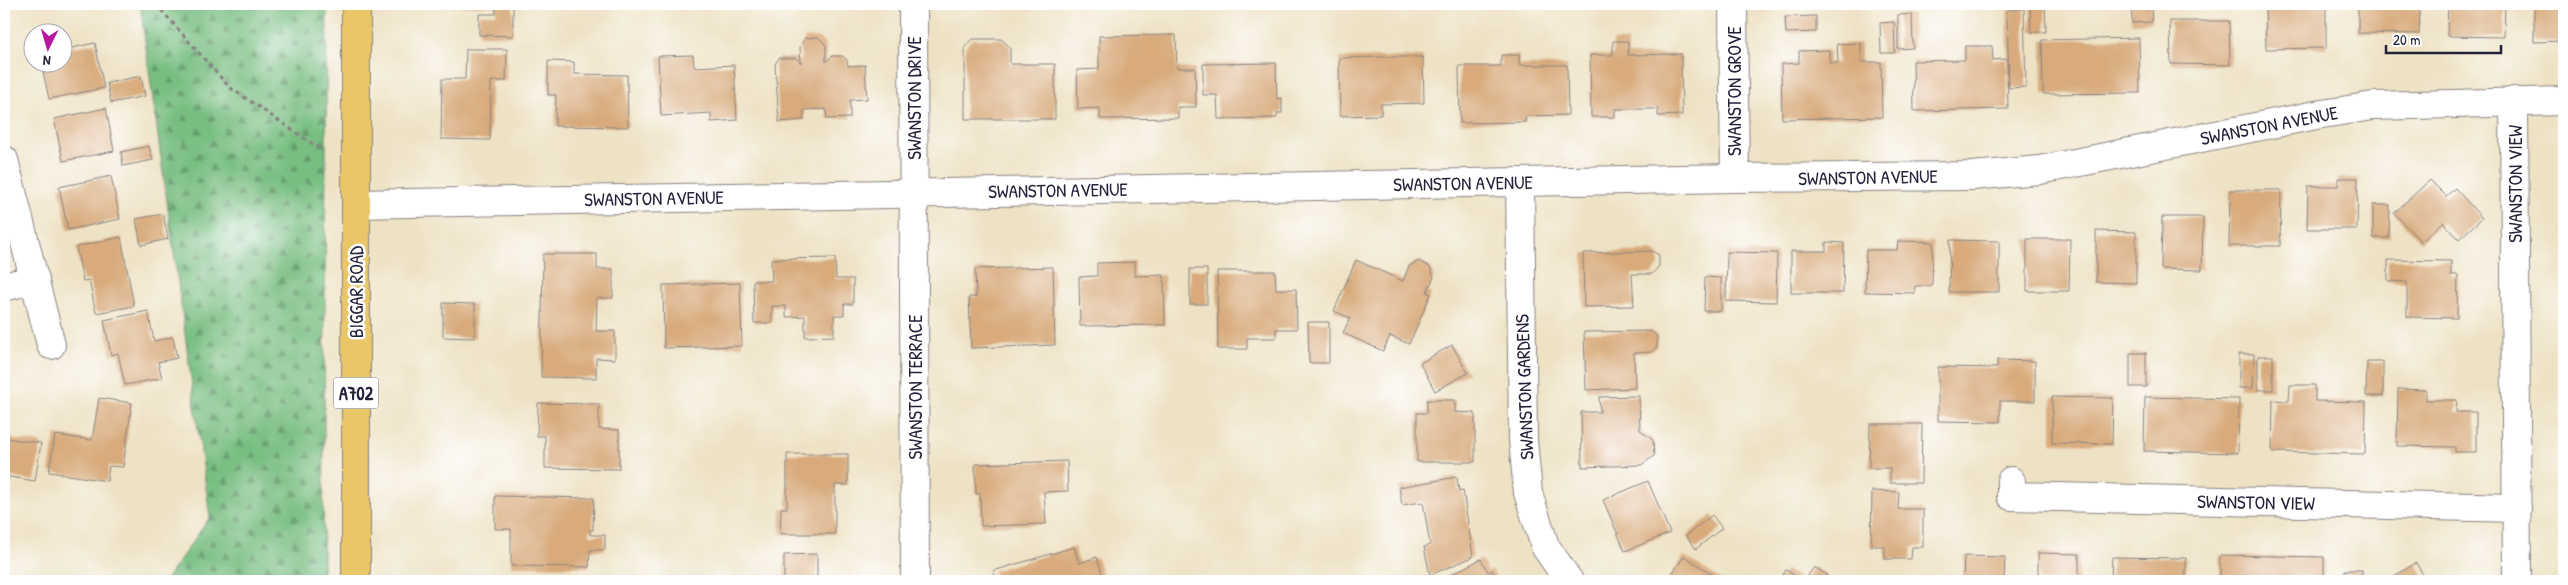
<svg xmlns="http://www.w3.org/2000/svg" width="2568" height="585" font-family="'Patrick Hand',sans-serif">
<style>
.forest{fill:url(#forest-firs);stroke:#4d705e}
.building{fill:#d8aa7c}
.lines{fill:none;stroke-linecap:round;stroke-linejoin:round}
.minor-casing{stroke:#888280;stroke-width:30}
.major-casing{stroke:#888280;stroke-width:30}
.path{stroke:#888280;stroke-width:3;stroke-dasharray:4 4;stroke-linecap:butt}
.minor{stroke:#fff;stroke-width:28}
.major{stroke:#e9c769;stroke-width:28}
.labels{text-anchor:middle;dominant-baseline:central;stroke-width:5;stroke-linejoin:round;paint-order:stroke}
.shield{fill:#fff;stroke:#646476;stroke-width:1}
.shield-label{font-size:18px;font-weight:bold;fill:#22223b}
.street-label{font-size:19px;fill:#22223b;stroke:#fff}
</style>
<defs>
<pattern id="forest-firs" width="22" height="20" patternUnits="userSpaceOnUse" patternTransform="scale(1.25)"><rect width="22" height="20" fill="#78be81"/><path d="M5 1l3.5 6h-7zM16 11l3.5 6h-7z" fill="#629a6b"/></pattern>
</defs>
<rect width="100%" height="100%" fill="#fff"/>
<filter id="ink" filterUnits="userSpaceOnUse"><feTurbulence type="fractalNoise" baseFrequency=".02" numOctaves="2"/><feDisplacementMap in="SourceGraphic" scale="10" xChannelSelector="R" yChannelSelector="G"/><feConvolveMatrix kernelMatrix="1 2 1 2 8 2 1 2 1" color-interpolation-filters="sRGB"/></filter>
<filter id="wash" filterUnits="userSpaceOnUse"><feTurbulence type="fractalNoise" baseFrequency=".0096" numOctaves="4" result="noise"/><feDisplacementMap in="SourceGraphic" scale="20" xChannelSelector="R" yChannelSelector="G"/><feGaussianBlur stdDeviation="1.12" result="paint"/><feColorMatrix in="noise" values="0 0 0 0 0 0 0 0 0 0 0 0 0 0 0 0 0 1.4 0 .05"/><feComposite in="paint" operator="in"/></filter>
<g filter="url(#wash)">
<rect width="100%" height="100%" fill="#eee2c4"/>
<path class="forest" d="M140,4H327L323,581H165L210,517Z"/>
<g id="blocks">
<g class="building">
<path d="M441,4H513V36L479,35V14H496V6H441Z"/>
<path d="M2030,4H2045L2046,32H2031Z"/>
<path d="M2131,4H2151L2152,22L2132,23Z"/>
<path d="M2265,4H2326V48L2266,49Z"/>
<path d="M2358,4H2420L2419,34L2358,33Z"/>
<path d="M2448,4H2505L2504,37L2447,36Z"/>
<path d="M2534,4H2564V41L2534,42Z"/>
<path d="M2024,9L2026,87L2009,88L2007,10Z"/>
<path d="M1912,14L1913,48L1898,49V15Z"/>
<path d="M1816,16V32L1786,33L1785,17Z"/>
<path d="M2170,21H2229L2230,65L2171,64Z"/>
<path d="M1894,22L1895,53H1881L1880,23Z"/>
<path d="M1176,35L1177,68H1195L1196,107H1178V118L1100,119V108L1078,109L1077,70L1099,69V36Z"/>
<path d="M818,37L826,45V62L832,56H843L847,60L848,66L865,65L867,99L850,100V118L827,119L826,109L804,110V120L779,122L775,64L779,58H796L801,63L800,47L805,38Z"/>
<path d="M2139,38L2140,93L2043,94L2042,40Z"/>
<path d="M972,39H1001L1010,47V64H1055V119H965V47Z"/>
<path d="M1613,41H1628V55L1681,54L1682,115L1658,116V109H1615V117H1591L1590,55H1613Z"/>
<path d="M95,43L104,88L49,99L41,62H62V50Z"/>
<path d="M1861,43V62H1881L1882,117L1782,119L1781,64L1799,63V51L1829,50V63H1838L1837,44Z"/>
<path d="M1965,46H1992L1993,60L2007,59L2008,109L1914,111L1913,61L1965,60Z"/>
<path d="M466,49H507L506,81H491L490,140L441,139L442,79H465Z"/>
<path d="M693,55L694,67L734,65L737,120L711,122V113L661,116L658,56Z"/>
<path d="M1501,55H1519V65H1567L1568,115L1526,116L1525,122L1460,123L1459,66H1501Z"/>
<path d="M1381,57H1423L1424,103L1381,104V115L1340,116L1339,58Z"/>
<path d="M548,61L574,62V74L627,75L628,127L555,126L556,95H548Z"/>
<path d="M1276,63L1277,99L1282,98V113H1277V118L1218,119L1217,95H1203V64Z"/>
<path d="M141,76L145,96L111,103L107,83Z"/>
<path d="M106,108L114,151L63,161L54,119Z"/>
<path d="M149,146L153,160L123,166L121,152Z"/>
<path d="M111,176L120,219L68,230L59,187Z"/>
<path d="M2338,178H2358L2357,229H2307L2308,186H2338Z"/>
<path d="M2430,180L2446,196L2455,188L2482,218L2459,239L2443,222L2421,242L2394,213Z"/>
<path d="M2230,190H2281L2280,246H2229Z"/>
<path d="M2373,205H2390L2389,238H2373Z"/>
<path d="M163,214L168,239L141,245L136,219Z"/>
<path d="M2162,217H2203L2202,270L2161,269Z"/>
<path d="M2096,231L2136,232V283L2096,282Z"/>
<path d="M121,237L134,306L96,313L89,280L83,281L76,247Z"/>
<path d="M2027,239H2070L2069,291H2027Z"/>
<path d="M1950,240L1999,241V292H1949Z"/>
<path d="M1898,241L1933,242L1932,286H1915V293L1865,292L1866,250H1897Z"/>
<path d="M1826,242L1844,243L1843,293H1791V251H1826Z"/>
<path d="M1652,251L1659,255V266L1652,274H1632L1634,306L1584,307L1583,253Z"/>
<path d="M1727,252L1777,253L1776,302L1726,301Z"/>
<path d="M543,254H597V269H613V298H597L596,331H615V359L596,358V378L541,377Z"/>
<path d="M835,258L836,279H853V304H844V315H834V336L805,337V316L786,317V306H772V323H754L753,281H772L771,259Z"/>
<path d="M1356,260L1403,281L1409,266L1419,261L1430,267L1434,277L1427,292L1431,294L1409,344L1390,336L1383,351L1343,333L1350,318L1334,311Z"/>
<path d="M2388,260L2451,261V275H2458L2457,318L2407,317V282L2388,281Z"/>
<path d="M1135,262V276L1164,275L1165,325L1080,326L1079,277L1097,276V263Z"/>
<path d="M1053,267L1055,345L971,348L969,297H976L975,269Z"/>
<rect x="1190" y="269" width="17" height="35"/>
<path d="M1217,271H1275L1276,289H1296L1297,329H1276V338H1247V349H1218Z"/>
<path d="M1705,277L1721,278V311H1704Z"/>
<path d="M740,283L742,346L664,348L663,285Z"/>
<path d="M443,303L475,304V338L443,337Z"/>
<path d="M148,311L154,341L173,337L177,358L158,362L162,378L125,385L118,353L111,355L104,320Z"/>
<path d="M1308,322H1329V363H1309Z"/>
<path d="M1651,331L1657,336V347L1651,352L1634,353L1635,388L1586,390L1584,332Z"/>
<path d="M1452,345L1468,373L1435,391L1420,363Z"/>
<rect x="2130" y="353" width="16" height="34"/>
<path d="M2239,354H2254L2253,388H2239Z"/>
<rect x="2258" y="356" width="15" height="34"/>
<path d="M1997,360L2035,361V401H2000V422L1938,421V367L1997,368Z"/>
<path d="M2367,362H2383V396H2366Z"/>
<path d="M2290,385H2315V401L2366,402L2365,454L2272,452L2273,400L2289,401Z"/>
<path d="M2398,389L2426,390V400H2457L2456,412H2476V452H2455V447L2397,446Z"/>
<path d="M1639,396L1640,430L1653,440L1654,456L1641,465L1582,467L1581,412H1600L1599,397Z"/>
<path d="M2052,397L2113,398L2112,444L2052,443Z"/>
<path d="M2145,397L2239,399L2238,453L2144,451Z"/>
<path d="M99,398L132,403L123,467L109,466L107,481L49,472L55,435L92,440Z"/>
<path d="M4,399L9,400L5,430H4Z"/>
<path d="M1427,400H1455V412L1475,413V462H1417V413H1427Z"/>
<path d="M538,403L599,404V429L619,430V469L545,468V436H537Z"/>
<path d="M1870,424H1922L1921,483H1890V468H1869Z"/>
<path d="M4,438L41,443L35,481L4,476Z"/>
<path d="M787,454H848V485H835V534H780L781,508H787Z"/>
<path d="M1067,461L1068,491L1044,492L1046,524L981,526L980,494H976L975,464Z"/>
<path d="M1457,477L1459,491L1463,490L1473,557L1430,575L1424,547L1430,545L1423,502L1402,505L1399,487Z"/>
<path d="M1648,481L1670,533L1625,551L1603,500Z"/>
<path d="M1872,491L1899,492L1898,509H1923V547H1912L1911,559H1885V546H1871Z"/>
<path d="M495,496L594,498L593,530H590V535H605V550H590L589,567L511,566V529H495Z"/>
<path d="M1712,515L1722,528L1696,549L1686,536Z"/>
<path d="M1074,547L1079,563L1097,557L1104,581H997L993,571Z"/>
<path d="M2038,553L2079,554V581H2038Z"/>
<path d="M817,554V581H784V555Z"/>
<path d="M2220,555L2324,557V581H2220Z"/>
<path d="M1684,556L1723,581H1667Z"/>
<path d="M1964,556L2005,557L2004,581H1963Z"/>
<path d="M2112,557L2186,558V581H2111Z"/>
<path d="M1481,559L1488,572L1492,570L1498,581H1443L1442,579Z"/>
<path d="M2416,563L2427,581H2386Z"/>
<path d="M1814,567L1827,575L1823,581H1804Z"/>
<path d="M1786,570L1800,579L1799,581H1779Z"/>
<rect x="2345" y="570" width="17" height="11"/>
</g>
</g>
</g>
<g filter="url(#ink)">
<use href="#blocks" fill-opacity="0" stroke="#888280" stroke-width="1"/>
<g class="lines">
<defs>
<g id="minor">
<path d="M913,4L915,581"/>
<path d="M1733,4L1735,178"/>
<path d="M2514,101L2517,581"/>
<path d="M4,160L51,345"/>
<path d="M1520,182L1523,440L1528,493L1545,546L1569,581"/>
<path d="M356,204L1735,178L1972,176L2040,170L2316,115L2373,106L2564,101"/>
<path d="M4,287L35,279"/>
<path d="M2011,481V496L2517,508"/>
</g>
<path id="major" d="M356,4V581"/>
</defs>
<use href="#minor" class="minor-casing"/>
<use href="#major" class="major-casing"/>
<path class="path" d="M156,4L229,87L322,150"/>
<use href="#minor" class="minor"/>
<use href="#major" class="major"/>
</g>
</g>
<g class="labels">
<rect class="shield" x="333.5" y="377.5" width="45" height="31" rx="4"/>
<g class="shield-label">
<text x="356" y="393">A702</text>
</g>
<g class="street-label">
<text transform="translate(1734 91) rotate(-90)">SWANSTON GROVE</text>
<text transform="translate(914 98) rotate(-90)">SWANSTON DRIVE</text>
<text transform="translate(2269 125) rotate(-11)">SWANSTON AVENUE</text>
<text transform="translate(1868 177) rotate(-1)">SWANSTON AVENUE</text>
<text transform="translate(1463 183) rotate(-1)">SWANSTON AVENUE</text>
<text transform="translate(2515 184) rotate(-90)">SWANSTON VIEW</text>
<text transform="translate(1058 190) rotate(-1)">SWANSTON AVENUE</text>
<text transform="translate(654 198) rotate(-1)">SWANSTON AVENUE</text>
<text transform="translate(356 292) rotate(-90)">BIGGAR ROAD</text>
<text transform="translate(915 387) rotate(-90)">SWANSTON TERRACE</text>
<text transform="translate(1524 387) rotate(-92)">SWANSTON GARDENS</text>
<text transform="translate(2256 502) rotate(1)">SWANSTON VIEW</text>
</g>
</g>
<rect width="2568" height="585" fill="none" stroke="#fff" stroke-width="20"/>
<g transform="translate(48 48) rotate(185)"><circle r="24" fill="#ffffff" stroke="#a7a7b1"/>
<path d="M0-4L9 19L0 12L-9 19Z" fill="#b5179e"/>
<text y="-8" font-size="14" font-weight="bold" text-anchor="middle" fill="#22223b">N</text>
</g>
<path d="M2386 45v8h115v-8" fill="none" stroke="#22223b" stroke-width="2.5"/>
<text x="2393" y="45" font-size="15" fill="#22223b" stroke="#ffffff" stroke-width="4" paint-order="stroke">20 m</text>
</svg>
